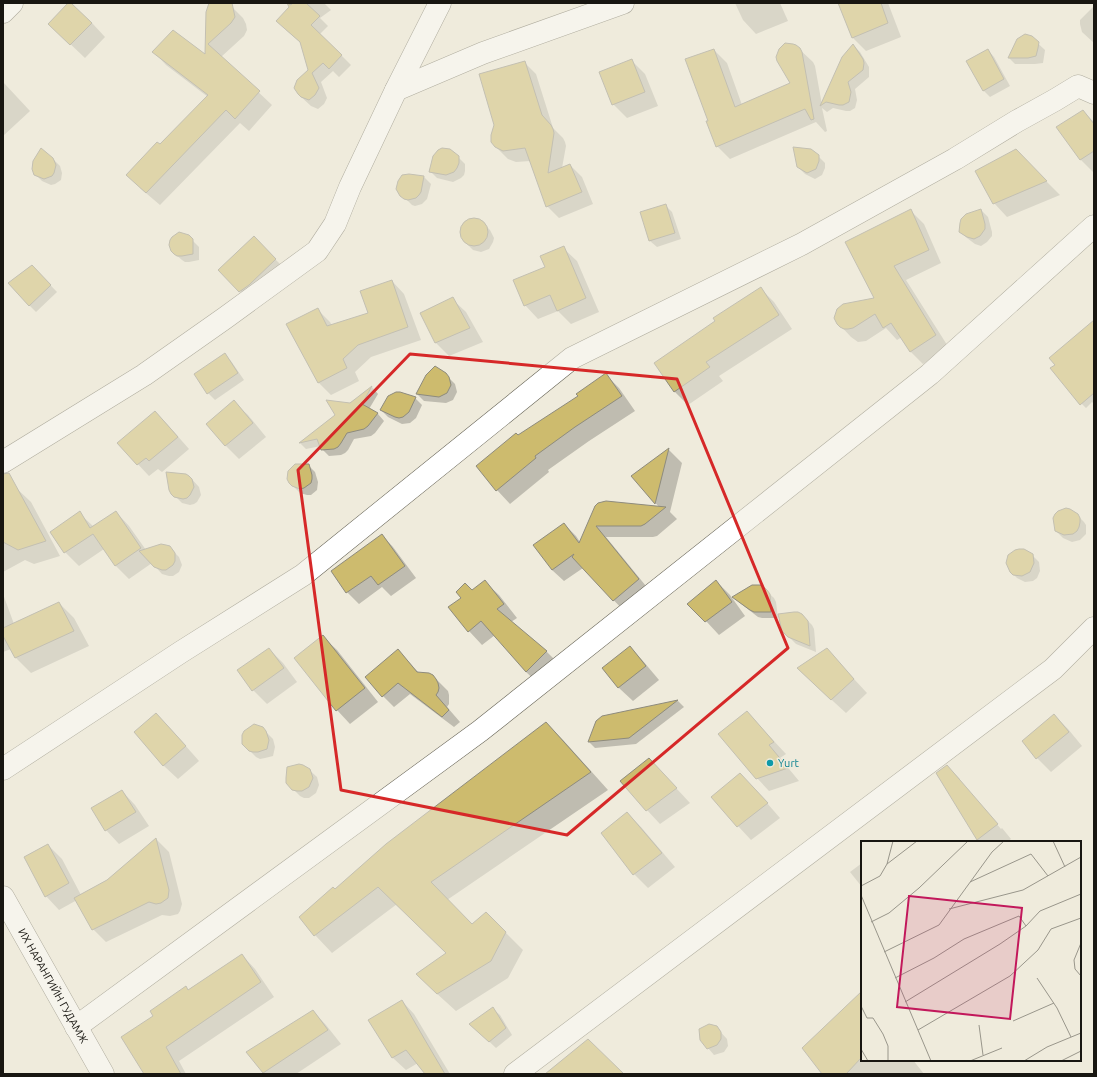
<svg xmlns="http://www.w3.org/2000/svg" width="1097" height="1077" font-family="Ubuntu,sans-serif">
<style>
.shadow{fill:#0003}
.building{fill:#cdbb6e;stroke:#8e8b7d}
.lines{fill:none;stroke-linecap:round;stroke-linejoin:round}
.street-casing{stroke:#666356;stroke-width:23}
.secondary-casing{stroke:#666356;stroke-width:23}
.street{stroke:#fff;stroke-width:22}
.secondary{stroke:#fff;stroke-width:22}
.marked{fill:none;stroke:#d62828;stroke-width:3;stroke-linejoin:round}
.culture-dot{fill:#0f9aa8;stroke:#efebdc;stroke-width:1.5}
.labels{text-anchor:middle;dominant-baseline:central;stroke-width:3;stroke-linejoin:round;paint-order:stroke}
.culture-label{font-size:11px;fill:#0d838f;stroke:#efebdc;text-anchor:start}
.street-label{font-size:11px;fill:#181611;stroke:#efebdc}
.inset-road{fill:none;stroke:#99968b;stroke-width:1}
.view{fill:#c2185b;fill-opacity:0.15;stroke:#c2185b;stroke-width:2}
.inset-edge{fill:none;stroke:#181611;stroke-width:2}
</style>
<rect width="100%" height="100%" fill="#efebdc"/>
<g class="shadow">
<path d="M214,3H226L230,5L243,18L246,24L247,30L244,36L221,57L272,105L249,131L240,123L160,205L140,188L160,146L208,97L166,65L154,52L206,56Z"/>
<path d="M287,3H324L331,10L320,18L328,26L320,34L351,65L339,77L333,71L321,82L327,98L324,104L318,109L311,106L298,94L310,70L301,43L286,30L290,7L289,4Z"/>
<path d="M735,3H780L788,21L756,34L743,20Z"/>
<path d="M839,3H888L901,37L866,51L852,37Z"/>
<path d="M1093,3H1094V43L1082,32L1080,24V20L1094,6Z"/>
<path d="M92,23L105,37L85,58L64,38Z"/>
<path d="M1031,37L1045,50L1043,63L1035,64H1015L1009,58Z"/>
<path d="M853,45L860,52L869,67V77L855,89L857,100L855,108L850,111H846L833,108L827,112L822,108L827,131L825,132L816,122L730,159L717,146L709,121L714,50L727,63L742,105L792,84L799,49L813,62L815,66L822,105Z"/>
<path d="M988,50L994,57L1010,86L990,97L983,90Z"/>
<path d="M632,61L645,74L658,106L627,118L613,104Z"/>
<path d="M524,62L536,74L553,128L563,138L565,142L566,146L562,168L570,165L582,177L593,204L559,218L547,206L530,161L516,162L508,159L496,147Z"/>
<path d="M3,82L30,111L3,136Z"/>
<path d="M1083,111L1094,122V173L1081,160L1058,127Z"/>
<path d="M1016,151L1060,195L1007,217L994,203Z"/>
<path d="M818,156L825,163V168L822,175L815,179L805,174L798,167Z"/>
<path d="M458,157L465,164V171L464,175L461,178L453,182L437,178L430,171Z"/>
<path d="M53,159L60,166L62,173L61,180L55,184L51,185L42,181L35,174Z"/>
<path d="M409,175L424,177L431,184L427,199L422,204L415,206L412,205L399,192Z"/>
<path d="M665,205L672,212L681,239L657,247L650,241L641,212Z"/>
<path d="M981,210L988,217L992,232V236L987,242L981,246L975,244L967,238L960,232Z"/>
<path d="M911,211L924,224L941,263L906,280L949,348L923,364L910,351L902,337L897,340L886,328L866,341L858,342L851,337L838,323L875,298Z"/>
<path d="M475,220L483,223L490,230L494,238L493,242L489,249L481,252L473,250L466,243L461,236L462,228L467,221Z"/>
<path d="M188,236L199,247V260L189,262H185L182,260L174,253Z"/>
<path d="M254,238L289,273L254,305L220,270Z"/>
<path d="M563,248L577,261L599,312L571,324L558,311L538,319L525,305L546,267Z"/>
<path d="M32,266L57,292L36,312L29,305Z"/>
<path d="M392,281L404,294L421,340L371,357L355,372L359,381L331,395L319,383L318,310L330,322L332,326L369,314Z"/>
<path d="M761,289L774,302L792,329L719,376L723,381L688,405L675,392L655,364Z"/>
<path d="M452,299L466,312L483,342L449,356L435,342Z"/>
<path d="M1094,322V404L1092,402L1086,408L1074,396L1056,365Z"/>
<path d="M224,355L231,361L244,380L215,400L208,393Z"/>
<path d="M445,374L455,384L457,392L453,400L446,403L424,401L417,394Z"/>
<path d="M606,375L619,388L635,411L589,441L548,470L549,472L510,504L497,490L518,437L580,396Z"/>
<path d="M372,387L378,394L369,409L378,414L384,421L375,433L371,436L354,439L348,450L345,453L341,455L329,456L322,449L321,446L306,449L300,443Z"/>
<path d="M415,398L422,405L416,418L410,423L402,424L388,417L381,410Z"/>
<path d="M234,402L248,415L266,437L239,459L226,446Z"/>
<path d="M155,412L167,424L189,449L162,472L158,469L149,476L119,444Z"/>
<path d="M669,450L682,463L670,512L677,519L657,536L653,537H606L650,591L625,612L583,568L564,581L552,570L535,545L564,524L576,536L580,542L596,507H659L632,476Z"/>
<path d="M308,465L315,472L318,482L317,490L311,495H307L300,493L290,483Z"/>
<path d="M189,476L199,487L201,495L197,502L194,504L190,505L182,503L172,493Z"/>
<path d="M15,487L31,502L60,556L34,564L25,560L3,572V494Z"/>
<path d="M116,512L129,526L146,550H172L179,557L182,565L179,572L173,576H169L162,574L152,563L129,579L115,565L104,549L79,566L65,552L79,513L94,527Z"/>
<path d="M1074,512L1084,522L1086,525V534L1080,540L1072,542L1063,538L1056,531Z"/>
<path d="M382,535L393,547L416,578L391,596L382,587L359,604L347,592L332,571Z"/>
<path d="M1032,555L1039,562L1040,571L1037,578L1033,581L1025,582L1017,578L1010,571Z"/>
<path d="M716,581L730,595L745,616L719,635L706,621Z"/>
<path d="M485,582L499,595L517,618L511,622L547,652L560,665L540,685L526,672L495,635L482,645L469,631L472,591Z"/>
<path d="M763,588L774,598L776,602L778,618H762L758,617L740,603L734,597Z"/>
<path d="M3,594L14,624L59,603L74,618L89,646L31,673L15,657L11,649L3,652Z"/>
<path d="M805,618L812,625L814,629L816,652L796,644L788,636Z"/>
<path d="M323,637L337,650L378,702L350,724L337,710Z"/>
<path d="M630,647L643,661L659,680L633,701L619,688L603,668Z"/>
<path d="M269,649L283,663L297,682L267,704L253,690Z"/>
<path d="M398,650L419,673L433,676L448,691L449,695V704L447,707L460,722L454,727L410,694L394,707L383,696L367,677Z"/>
<path d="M827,650L867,693L846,713L798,669Z"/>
<path d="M678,701L684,707L636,744L595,748L589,742L596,722L603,717Z"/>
<path d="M747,712L786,754L780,758L799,781L769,791L757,778Z"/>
<path d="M156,714L170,728L199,761L178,779L164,766L135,733Z"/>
<path d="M1054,715L1068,729L1082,746L1051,772L1037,758Z"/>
<path d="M546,723L564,741L608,790L447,900L472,926L505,932L523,950L508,978L456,1011L435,992L448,954L397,904L332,953L315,935Z"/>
<path d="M262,728L273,739L275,747L273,756L265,758L260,759L256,757L246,747Z"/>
<path d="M649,759L690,803L660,824L647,810Z"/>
<path d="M947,766L960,779H958L1001,829L1002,828L1011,839L1007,842H981L978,840L937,773Z"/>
<path d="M306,767L317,777L319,785L316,793L309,798H304L300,796L290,786Z"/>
<path d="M754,788L780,818L751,840L738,826Z"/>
<path d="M122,791L135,805L149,826L119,844L106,830Z"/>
<path d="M627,813L641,827L675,867L648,888L634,874Z"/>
<path d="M156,839L169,852L182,904L180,911L178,914L170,916L162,915L106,942L93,929L77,900L59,910L46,896L48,845L62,859L81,895L107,881Z"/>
<path d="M862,863V887L850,872Z"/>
<path d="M242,955L255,969L274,997L179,1061L186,1074H145L155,1016L186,987L189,991Z"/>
<path d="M402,1001L414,1014L450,1074H426L418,1063L406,1070L393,1058L369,1020Z"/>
<path d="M862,1002V1060H913L924,1074H823Z"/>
<path d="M493,1009L500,1015L512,1035L496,1048L477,1030Z"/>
<path d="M313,1011L326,1025L341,1044L296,1074H265L248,1053Z"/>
<path d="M716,1027L727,1039L728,1046L724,1052L714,1055L708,1048Z"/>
</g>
<g class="building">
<path d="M68,3H71L92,23L70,45L48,24Z"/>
<path d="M209,3H232L235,17L231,23L208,44L260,91L235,119L226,110L146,193L126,175L157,142L160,144L208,95L152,52L173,30L205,54L206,12Z"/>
<path d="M287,3L291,5L292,3H306L320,16L311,25L342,55L329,69L323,63L312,73L319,88L315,95L309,100L301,97L298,94L294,88L297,80L308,70L300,42L276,21L289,7Z"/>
<path d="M838,3H881L888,23L852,38Z"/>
<path d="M1025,34L1032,36L1039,42L1038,48L1036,56L1028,58H1008L1017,39Z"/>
<path d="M785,43L793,44L796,45L800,48L802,52L814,119L811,120L805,109L716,147L706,121H708L685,59L714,49L735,107L790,83L777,61L776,57L779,49Z"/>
<path d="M853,44L863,59L864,63L863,70L848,82L851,92L849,102L843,105H839L826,102L820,106L842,57Z"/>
<path d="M988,49L1004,79L983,91L966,61Z"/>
<path d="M632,59L645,92L612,105L599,72Z"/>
<path d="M525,61L542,115L551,125L553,129L554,133L548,173L570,164L582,192L546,207L525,148L503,151L495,147L491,142V135L494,125L479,74Z"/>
<path d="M1083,110L1094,124V151L1080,160L1056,127Z"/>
<path d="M793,147L811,149L819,155V161L816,169L807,173L797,167Z"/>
<path d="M41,148L53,158L56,165L54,173L52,176L44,179L34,175L32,169L33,161Z"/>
<path d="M442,148L450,149L459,156V163L457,168L454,172L446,175L429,172L433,156L438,150Z"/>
<path d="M1016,149L1047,181L993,204L975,171Z"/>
<path d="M409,174L424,176L421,192L419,195L416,198L408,200L404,199L400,196L396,189L398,181L402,175Z"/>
<path d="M666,204L675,233L649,241L640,212Z"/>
<path d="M911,209L929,250L894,266L936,335L910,352L891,323L883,328L875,314L853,328L848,329H844L840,327L837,324L834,318L837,309L843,304L874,298L845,242Z"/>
<path d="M981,209L985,224V229L980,236L974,239L967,237L959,232L960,223L961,219L966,214Z"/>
<circle cx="474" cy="232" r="14"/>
<path d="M179,232L189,235L193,239V254L182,256H177L174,254L171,251L169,245L170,240L172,237Z"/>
<path d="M254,236L276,259L249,285L239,292L218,270Z"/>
<path d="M564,246L586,298L557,311L550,295L524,306L513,280L545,267L540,256Z"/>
<path d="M32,265L51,285L29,306L8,283Z"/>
<path d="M392,280L408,327L358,345L343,359L347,368L318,383L286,324L318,308L327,326L368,313L360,291Z"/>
<path d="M761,287L779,315L706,362L710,367L674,392L654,363L715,321L713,318Z"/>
<path d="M453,297L470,328L435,343L420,313Z"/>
<path d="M1094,320V393L1080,405L1050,368L1055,365L1049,358Z"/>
<path d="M225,353L238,373L207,394L194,374Z"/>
<path d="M435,366L446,373L449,377L451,385L447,393L439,397L416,394L426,375Z"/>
<path d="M606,373L622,396L575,427L535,456L536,458L496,491L476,466L516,433L518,435L578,396L576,394Z"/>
<path d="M372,386L362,404L378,413L368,426L364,429L347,433L341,443L338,447L334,449L321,450L317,439L299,443L335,415L326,400L350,403Z"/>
<path d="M396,392H400L416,397L409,412L403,417L399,418L395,417L380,410L388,396Z"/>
<path d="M234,400L253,423L225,446L206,424Z"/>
<path d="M155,411L178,437L149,461L146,458L137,465L117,443Z"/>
<path d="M669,448L655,504L631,476Z"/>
<path d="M295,464H309L312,475V479L311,483L304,488L300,489L292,486L289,483L287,479L288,471Z"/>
<path d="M166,472L186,474L189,476L192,479L194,487L190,495L187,498L183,499L174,497L171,494L169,490Z"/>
<path d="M9,473L46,541L18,550L3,542V474Z"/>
<path d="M606,501L666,507L645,524L641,526H596L639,579L613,601L572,557L574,554L552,570L533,545L564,523L579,543L595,506L598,503Z"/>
<path d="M1066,508L1070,509L1078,514L1080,518V522L1079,527L1077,531L1073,534L1064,535L1055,531L1053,518L1055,514L1058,511Z"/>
<path d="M80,511L90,528L116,511L141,548L115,566L93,534L64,553L50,532Z"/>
<path d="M382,534L405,566L378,585L371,576L346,593L331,571Z"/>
<path d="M161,544L166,545L170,546L175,553V561L173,565L166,570H162L154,567L139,551Z"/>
<path d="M1019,549H1024L1033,554L1034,563L1030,572L1022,576L1013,575L1010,572L1006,563L1008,555L1015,550Z"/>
<path d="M485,580L504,604L497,609L547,651L526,672L481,621L468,632L448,607L461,598L456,592L465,583L472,590Z"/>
<path d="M716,580L732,602L705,622L687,604Z"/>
<path d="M752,585H760L764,587L767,590L770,594L771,612H754L750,610L732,597Z"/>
<path d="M59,602L74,631L15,658L3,636V628Z"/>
<path d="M794,612H798L802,614L808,621L810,646L788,637L782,631L778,614Z"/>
<path d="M323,635L365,688L336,711L294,658Z"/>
<path d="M630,646L646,666L618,688L602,668Z"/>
<path d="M269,648L284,668L252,691L237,670Z"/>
<path d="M827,648L854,679L831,700L797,668Z"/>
<path d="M398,649L417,672L429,673L433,675L436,679L438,683L439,688L438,692L436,695L449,710L442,717L398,683L382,697L365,677Z"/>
<path d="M678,700L629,738L588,742L596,721L602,716Z"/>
<path d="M747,711L774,742L769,745L788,768L756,779L718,734Z"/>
<path d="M156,713L186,746L163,766L134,732Z"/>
<path d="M1054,714L1069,732L1036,759L1022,741Z"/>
<path d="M546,722L591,772L431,882L472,924L486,912L506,932L491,961L437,994L416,974L446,953L378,887L314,936L299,917L333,887L335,889L386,844Z"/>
<path d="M254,724L263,727L266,731L269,740L267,749L258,752H253L249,751L242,744V735L244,731Z"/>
<path d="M649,758L677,788L646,811L620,781Z"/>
<path d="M299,764L303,765L310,769L313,778L309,787L302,791H297L292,790L286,783V778L287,767Z"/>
<path d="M947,765L998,824L977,840L936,773Z"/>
<path d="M740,773L768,803L737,827L711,797Z"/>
<path d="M122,790L136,812L105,831L91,808Z"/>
<path d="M627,812L662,853L633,875L601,833Z"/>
<path d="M156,838L169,890L168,898L161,903L156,904L149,902L92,930L74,898L107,880Z"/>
<path d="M48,844L69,883L45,897L24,857Z"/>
<path d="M242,954L261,982L166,1047L181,1074H144L121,1037L153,1016L150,1011L186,986L188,990Z"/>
<path d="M862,991V1057L846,1074H822L802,1048Z"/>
<path d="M402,1000L425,1040L445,1074H425L406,1050L392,1058L368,1020Z"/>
<path d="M493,1007L506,1028L489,1042L469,1024Z"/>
<path d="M313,1010L328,1030L263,1073L246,1052Z"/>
<path d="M709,1024L717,1026L721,1032V1039L717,1045L707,1049L700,1040L699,1029Z"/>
<path d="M588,1039L624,1074H545Z"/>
</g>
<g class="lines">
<defs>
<g id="street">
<path d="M3,12L12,3"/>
<path d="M396,90L483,53L623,3"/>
<path d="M3,462L144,375L225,318L317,251L335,224L350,187L396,90L440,3"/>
<path d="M3,769L181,652L303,575L572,358L802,244L955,159L1017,121L1055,100L1078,86L1094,93"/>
<path d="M76,1027L480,731L930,374L1094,226"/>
<path d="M515,1074L1053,669L1094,628"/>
</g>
<g id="secondary">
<path id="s1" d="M3,897L103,1074"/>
</g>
</defs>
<use href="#street" class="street-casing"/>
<use href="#secondary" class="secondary-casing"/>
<use href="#street" class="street"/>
<use href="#secondary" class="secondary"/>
</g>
<path d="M0 0H1097V1077H0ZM410,354L677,379L788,648L567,835L341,790L298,470Z" fill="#efebdc" fill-opacity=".55" fill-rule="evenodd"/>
<path class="marked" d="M410,354L677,379L788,648L567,835L341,790L298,470Z"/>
<circle class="culture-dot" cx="770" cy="763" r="4"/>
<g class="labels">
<g class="culture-label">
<text x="778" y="763">Yurt</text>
</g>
<g class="street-label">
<text stroke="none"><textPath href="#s1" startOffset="102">ИХ НАРАНГИЙН ГУДАМЖ</textPath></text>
</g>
</g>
<g transform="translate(861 841)">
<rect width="220" height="220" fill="#efebdc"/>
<path class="inset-road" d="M192,0L204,26M26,23L56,0M109,41L170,13L187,35M0,45L19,35L26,23L32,0M0,54L70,220M88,68L162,49L220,16M10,81L28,72L58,47L107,0M220,102L213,119L214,128L220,135M23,111L78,84L131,11L143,0M34,137L73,117L103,98L158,75L165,85M176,137L196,167L210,196M44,161L139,103L165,85L179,70L220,53M0,165L6,177H12L22,193L27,205V220M152,180L193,162M118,184L122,214M57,189L149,135L177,109L190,88L220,77M0,208L7,220M109,220L141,207M163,220L186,206L220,192M200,220L220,210"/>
<path class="view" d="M48,55L161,67L149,178L36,166Z"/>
<rect width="220" height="220" class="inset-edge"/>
</g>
<rect width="1097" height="1077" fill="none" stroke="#181611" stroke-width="8"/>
</svg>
